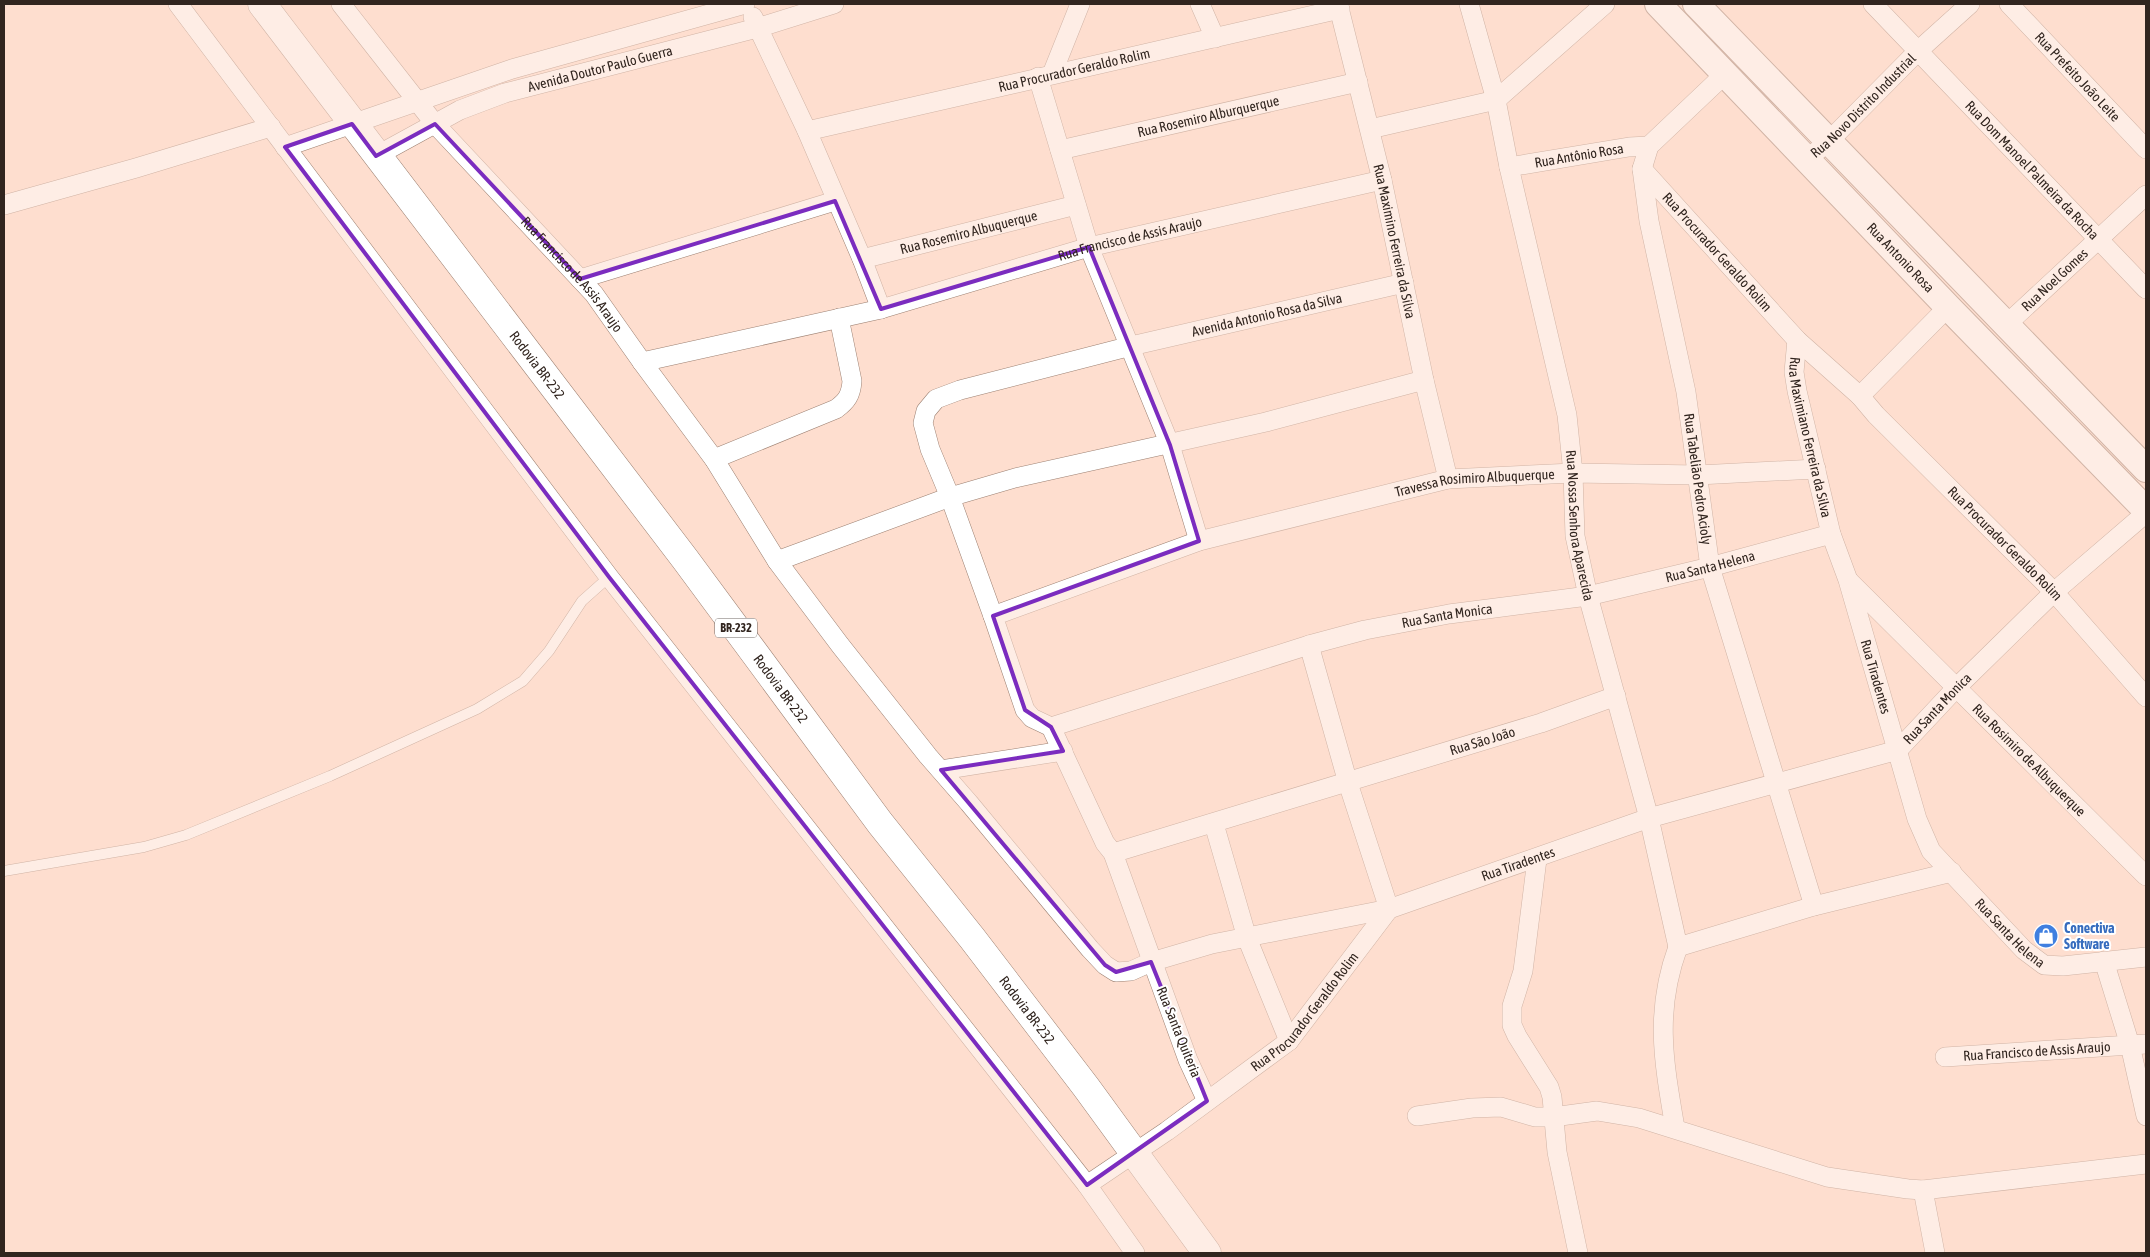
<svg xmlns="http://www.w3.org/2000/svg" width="2150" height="1257" font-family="'Asap Condensed',sans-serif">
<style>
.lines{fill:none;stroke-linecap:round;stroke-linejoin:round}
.lane-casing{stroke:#9c8072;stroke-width:11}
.street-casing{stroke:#9c8072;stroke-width:20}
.secondary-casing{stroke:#9c8072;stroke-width:28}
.highway-casing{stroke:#9c8072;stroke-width:29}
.lane{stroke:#fff;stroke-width:10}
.street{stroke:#fff;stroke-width:19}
.secondary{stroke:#fff;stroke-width:26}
.highway{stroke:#fff;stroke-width:28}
.marked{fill:none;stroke:#7b2cbf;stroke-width:4;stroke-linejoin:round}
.labels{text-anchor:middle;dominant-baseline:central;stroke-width:4;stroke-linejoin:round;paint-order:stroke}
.shield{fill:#fff;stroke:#6f6662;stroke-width:1}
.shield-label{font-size:12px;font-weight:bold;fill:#31251f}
.street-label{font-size:14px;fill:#31251f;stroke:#fff}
.shop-label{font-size:14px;font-weight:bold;fill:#366cbe;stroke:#fff;text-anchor:start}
</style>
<rect width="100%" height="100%" fill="#fedecf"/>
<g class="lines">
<defs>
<path id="lane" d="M4,871L144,847L186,835L330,776L477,709L523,681L549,651L582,601L609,577"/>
<g id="street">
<path d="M178,4L609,577L1087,1185L1135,1253"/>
<path id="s1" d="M341,4L435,124L594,294L642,362L881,309L1089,247L1382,180"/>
<path d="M1200,4L1215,38"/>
<path id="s2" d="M1338,4L1382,180L1424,380L1448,479"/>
<path id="s3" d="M1469,4L1496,100L1509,167L1567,415L1573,473L1575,536L1588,596L1649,818L1678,947"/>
<path id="s4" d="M1873,4L2146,289"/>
<path id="s5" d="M2009,4L2146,149"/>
<path d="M753,17L807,131L862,259L881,309"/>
<path d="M1052,74L1080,4"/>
<path id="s6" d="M1725,74L1649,146L1642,169L1649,221L1686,392L1710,567L1814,906"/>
<path d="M1038,77L1089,247L1170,445L1199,541"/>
<path d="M1370,129L1496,100L1605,4"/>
<path id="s7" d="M807,131L1340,9"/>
<path d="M285,147L512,69L745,4"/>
<path id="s8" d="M1060,150L1358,82"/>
<path id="s9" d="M376,156L460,110L505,93L757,28L834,4"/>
<path id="s10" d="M1806,160L1829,141L1919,50L1970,4"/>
<path id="s11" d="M1509,167L1629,147L1649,146"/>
<path id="s12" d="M1642,169L1797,340L1860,396L1876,415L2054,592L2146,697"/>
<path d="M4,205L136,168L271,127"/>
<path id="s13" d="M862,259L1076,205"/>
<path d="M580,279L835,201"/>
<path id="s14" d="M2007,324L2146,195"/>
<path id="s15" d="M1797,340L1794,372L1797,391L1831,534L1848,580L1917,819L1931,851L2024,950L2044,965L2063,966L2146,957"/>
<path id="s16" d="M642,362L714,459L777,561L840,645L928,756L969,803L1090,949L1105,965L1116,972L1131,971L1151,962L1212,944L1389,909L1649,818L1898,750L1956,688L2054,592L2146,513"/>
<path d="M1860,396L1948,307"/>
<path d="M714,459L836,409C847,401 851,395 852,381L839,318"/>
<path d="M777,561L950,497L1015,478L1266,422L1424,380"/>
<path id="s17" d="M1849,581L2146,876"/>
<path id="s18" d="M993,616L950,497L930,449L923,423L926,411L936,399L960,390L1131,346L1404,283"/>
<path d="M1309,645L1348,783L1389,909"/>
<path id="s19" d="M1051,727L1309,645L1365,630L1449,614L1588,596L1710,567L1831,534"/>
<path d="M941,770L1063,751"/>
<path d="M1214,824L1247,938L1289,1041"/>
<path id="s20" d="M1113,853L1541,723L1616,696"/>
<path d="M1537,859L1523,971L1512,1006V1025L1517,1036L1549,1087L1552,1097L1557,1152L1578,1253"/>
<path d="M1678,947L1814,906L1952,872"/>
<path d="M2104,961L2130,1045L2146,1116"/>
<path id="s21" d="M1945,1057L2146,1044"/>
<path id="s22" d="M1207,1101L1188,1060L1113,853L1105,843L1051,727L1032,718L1025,710L993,616L1199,541L1448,479L1573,473L1698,475L1816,469"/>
<path d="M1417,1116L1472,1108L1501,1107L1535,1117H1553L1597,1111L1639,1118L1827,1177L1908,1189L1923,1190L2146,1164"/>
<path d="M1675,1128C1664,1063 1654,1012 1678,947"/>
<path id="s23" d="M1087,1185L1167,1131L1289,1041L1389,909"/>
<path d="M1923,1190L1935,1253"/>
</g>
<g id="secondary">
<path id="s24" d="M1658,4L1948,307L2146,510"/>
<path d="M1696,4L2146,469"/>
</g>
<g id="highway">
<path id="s25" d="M262,4L685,559L880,823L972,938L1086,1087L1207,1253"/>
</g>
</defs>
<use href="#lane" class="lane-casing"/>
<use href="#street" class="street-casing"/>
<use href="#secondary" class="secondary-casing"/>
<use href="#highway" class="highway-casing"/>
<use href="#lane" class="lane"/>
<use href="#street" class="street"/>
<use href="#secondary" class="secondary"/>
<use href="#highway" class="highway"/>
</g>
<path d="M0 0H2150V1257H0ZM352,124L376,156L435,124L580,279L835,201L881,309L1089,247L1170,445L1199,541L993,616L1025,710L1051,727L1063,751L941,770L1105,965L1116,972L1151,962L1207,1101L1087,1185L609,577L285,147Z" fill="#fedecf" fill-opacity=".55" fill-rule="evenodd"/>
<path class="marked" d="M352,124L376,156L435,124L580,279L835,201L881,309L1089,247L1170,445L1199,541L993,616L1025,710L1051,727L1063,751L941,770L1105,965L1116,972L1151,962L1207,1101L1087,1185L609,577L285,147Z"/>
<defs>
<symbol id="shop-disc" viewBox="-11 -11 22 22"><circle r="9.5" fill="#3f7fe0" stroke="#fff"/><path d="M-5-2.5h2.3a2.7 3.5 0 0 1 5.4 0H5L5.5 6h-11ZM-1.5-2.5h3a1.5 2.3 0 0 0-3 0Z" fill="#fff"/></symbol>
</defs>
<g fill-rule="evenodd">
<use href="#shop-disc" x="2032" y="922" width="28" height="28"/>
</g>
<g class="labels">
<rect class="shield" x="715" y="618.5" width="42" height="19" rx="4"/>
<g class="shield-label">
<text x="736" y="628">BR-232</text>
</g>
<g class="street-label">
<text stroke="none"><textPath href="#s9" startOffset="242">Avenida Doutor Paulo Guerra</textPath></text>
<text stroke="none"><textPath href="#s7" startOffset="274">Rua Procurador Geraldo Rolim</textPath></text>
<text stroke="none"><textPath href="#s5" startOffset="100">Rua Prefeito João Leite</textPath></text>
<text stroke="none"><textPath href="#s10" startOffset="79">Rua Novo Distrito Industrial</textPath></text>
<text stroke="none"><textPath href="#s8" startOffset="152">Rua Rosemiro Alburquerque</textPath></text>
<text stroke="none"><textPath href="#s11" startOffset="71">Rua Antônio Rosa</textPath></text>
<text stroke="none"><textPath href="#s4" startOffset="230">Rua Dom Manoel Palmeira da Rocha</textPath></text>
<text stroke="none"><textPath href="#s13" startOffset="110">Rua Rosemiro Albuquerque</textPath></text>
<text stroke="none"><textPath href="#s1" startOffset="972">Rua Francisco de Assis Araujo</textPath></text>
<text stroke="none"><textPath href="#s2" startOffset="244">Rua Maximino Ferreira da Silva</textPath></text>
<text stroke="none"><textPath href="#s12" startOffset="112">Rua Procurador Geraldo Rolim</textPath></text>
<text stroke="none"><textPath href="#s24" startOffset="351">Rua Antonio Rosa</textPath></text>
<text stroke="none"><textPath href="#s1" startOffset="356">Rua Francisco de Assis Araujo</textPath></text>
<text stroke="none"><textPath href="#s14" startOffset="65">Rua Noel Gomes</textPath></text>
<text stroke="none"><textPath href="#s18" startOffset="575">Avenida Antonio Rosa da Silva</textPath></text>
<text stroke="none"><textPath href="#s25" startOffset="454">Rodovia BR-232</textPath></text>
<text stroke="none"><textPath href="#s15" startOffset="99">Rua Maximiano Ferreira da Silva</textPath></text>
<text stroke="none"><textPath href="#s6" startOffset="444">Rua Tabelião Pedro Acioly</textPath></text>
<text stroke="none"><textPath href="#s22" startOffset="1039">Travessa Rosimiro Albuquerque</textPath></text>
<text stroke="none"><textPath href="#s3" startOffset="534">Rua Nossa Senhora Aparecida</textPath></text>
<text stroke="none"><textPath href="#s12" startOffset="522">Rua Procurador Geraldo Rolim</textPath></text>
<text stroke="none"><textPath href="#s19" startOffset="680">Rua Santa Helena</textPath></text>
<text stroke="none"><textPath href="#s19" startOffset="412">Rua Santa Monica</textPath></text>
<text stroke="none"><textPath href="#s15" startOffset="348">Rua Tiradentes</textPath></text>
<text stroke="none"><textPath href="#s25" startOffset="859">Rodovia BR-232</textPath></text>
<text stroke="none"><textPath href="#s16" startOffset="1646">Rua Santa Monica</textPath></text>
<text stroke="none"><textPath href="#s20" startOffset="386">Rua São João</textPath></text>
<text stroke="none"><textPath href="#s17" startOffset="254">Rua Rosimiro de Albuquerque</textPath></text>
<text stroke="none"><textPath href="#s16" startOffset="1192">Rua Tiradentes</textPath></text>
<text stroke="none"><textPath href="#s15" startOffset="645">Rua Santa Helena</textPath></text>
<text stroke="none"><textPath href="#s25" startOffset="1264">Rodovia BR-232</textPath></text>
<text stroke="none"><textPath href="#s23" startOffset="280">Rua Procurador Geraldo Rolim</textPath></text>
<text transform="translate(1179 1032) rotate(68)">Rua Santa Quiteria</text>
<text stroke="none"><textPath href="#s21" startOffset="92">Rua Francisco de Assis Araujo</textPath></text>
</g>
<g class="shop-label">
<text x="2064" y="928">Conectiva<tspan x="2064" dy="16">Software</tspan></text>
</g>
</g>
<rect width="2150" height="1257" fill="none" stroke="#31251f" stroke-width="10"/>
</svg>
